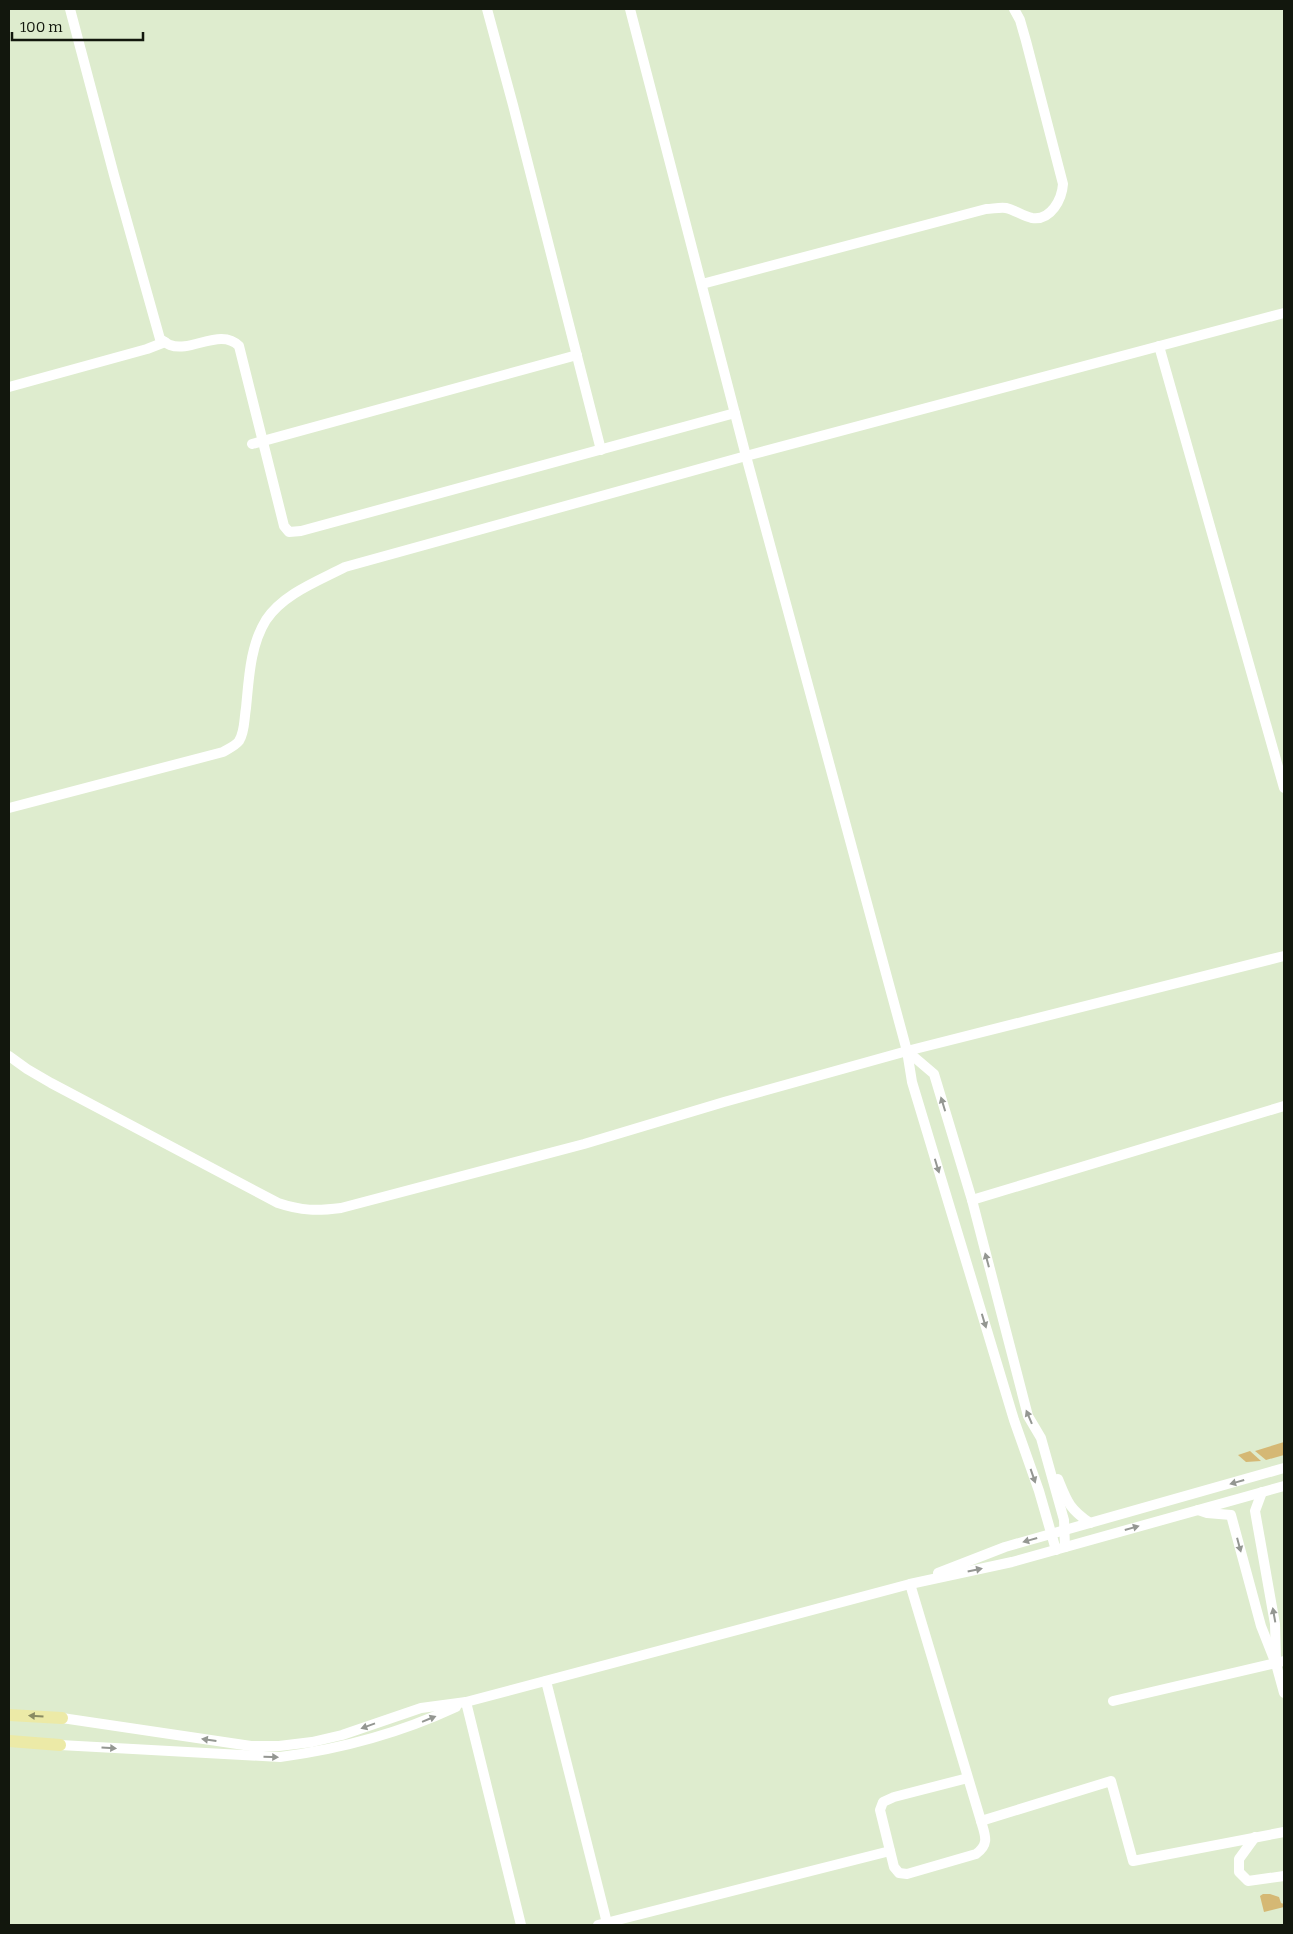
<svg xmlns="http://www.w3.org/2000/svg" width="1293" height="1934" font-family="Bitter,serif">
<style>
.green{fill:#d5b874}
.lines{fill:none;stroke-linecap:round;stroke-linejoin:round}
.minor{stroke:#fff;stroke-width:10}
.major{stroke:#eceaa7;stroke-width:12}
.oneway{fill:#949792}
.oneway2{fill:#8a8b62}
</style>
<rect width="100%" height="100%" fill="#deecce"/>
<g class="green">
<path d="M1284,1442V1455L1266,1460L1255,1451Z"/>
<path d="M1250,1451L1261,1461L1246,1462L1238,1455Z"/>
<path d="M1263,1894H1270L1279,1897L1281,1903L1284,1904V1907L1264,1912L1260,1896Z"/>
</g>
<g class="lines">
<g class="minor">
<path d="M70,9L114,175L160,339C163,341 167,344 170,345C191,353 221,327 239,346L284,526L289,532L301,531L735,413"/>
<path d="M487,9L513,105L601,450"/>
<path d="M630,9L746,456L907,1051L912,1082L1014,1420L1039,1491L1056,1550"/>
<path d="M702,284L986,209C992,209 1000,207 1006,208C1015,210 1023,216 1032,218C1051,221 1062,199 1063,184L1026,41L1020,20L1014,9"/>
<path d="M1159,346L1284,788"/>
<path d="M9,387L147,349L165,342"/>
<path d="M252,444L577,355"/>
<path d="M9,808L223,752C228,749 235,746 239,741C245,732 244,719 246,708C249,678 250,646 266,620C283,594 318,581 345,567L746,456L1284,313"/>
<path d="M907,1051L934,1074L972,1200L1028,1416L1041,1438L1064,1520L1065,1547"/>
<path d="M9,1056L27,1069L51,1083L278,1203C302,1211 317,1211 341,1208L584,1144L724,1102L907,1051L1284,956"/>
<path d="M972,1200L1284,1106"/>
<path d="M1058,1479C1067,1501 1069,1509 1090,1523"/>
<path d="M1262,1492L1255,1511L1275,1624L1276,1658"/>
<path d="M1198,1510L1207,1513L1231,1515L1261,1626L1276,1664L1284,1693"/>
<path d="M938,1573L1005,1547L1284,1468"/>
<path d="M910,1584L981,1821C985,1835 990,1844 976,1854L907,1874L899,1873L894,1867L880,1810L883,1802L894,1797L968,1778"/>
<path d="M546,1681L607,1923"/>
<path d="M1113,1701L1284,1661"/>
<path d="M466,1702L521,1925"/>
<path d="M62,1718L251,1746H279L312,1742L342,1735L421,1708L466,1702L910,1584L1012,1562L1284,1486"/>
<path d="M60,1745L280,1757C341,1749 400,1733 456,1707"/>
<path d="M981,1821L1111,1781L1133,1861L1284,1832"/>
<path d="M1255,1837L1239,1859V1872L1248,1881L1284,1876"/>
<path d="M598,1925L890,1851"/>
</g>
<g class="major">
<path d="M9,1715L62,1718"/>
<path d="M9,1741L60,1745"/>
</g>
</g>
<defs><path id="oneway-solid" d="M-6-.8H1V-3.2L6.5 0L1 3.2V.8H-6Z" transform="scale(1.25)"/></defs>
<g class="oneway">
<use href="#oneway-solid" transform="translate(943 1104) rotate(-107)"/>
<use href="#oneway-solid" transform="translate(937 1166) rotate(73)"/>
<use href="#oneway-solid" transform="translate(987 1260) rotate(-105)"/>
<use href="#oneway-solid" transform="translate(984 1321) rotate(73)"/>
<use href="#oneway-solid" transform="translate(1029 1417) rotate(-113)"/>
<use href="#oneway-solid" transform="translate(1033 1476) rotate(71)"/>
<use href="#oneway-solid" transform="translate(1237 1482) rotate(164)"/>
<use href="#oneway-solid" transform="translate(1132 1528) rotate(-16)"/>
<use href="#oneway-solid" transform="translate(1030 1540) rotate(164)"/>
<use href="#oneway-solid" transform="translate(1239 1545) rotate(75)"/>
<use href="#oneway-solid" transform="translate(975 1570) rotate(-12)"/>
<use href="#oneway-solid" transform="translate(1274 1615) rotate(-100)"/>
<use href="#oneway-solid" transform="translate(429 1719) rotate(-22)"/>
<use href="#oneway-solid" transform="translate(368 1726) rotate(160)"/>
<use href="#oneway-solid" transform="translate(209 1740) rotate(-172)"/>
<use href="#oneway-solid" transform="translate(109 1748) rotate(3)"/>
<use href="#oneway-solid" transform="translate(271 1757) rotate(1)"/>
</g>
<use class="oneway2" href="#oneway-solid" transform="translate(36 1716) rotate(-176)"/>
<rect width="1293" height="1934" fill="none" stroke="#12170d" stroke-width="20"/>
<path d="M12 32v8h131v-8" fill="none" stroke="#12170d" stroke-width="2.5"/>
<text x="20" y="32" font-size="15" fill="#12170d" stroke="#deecce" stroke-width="4" paint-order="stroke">100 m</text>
</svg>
